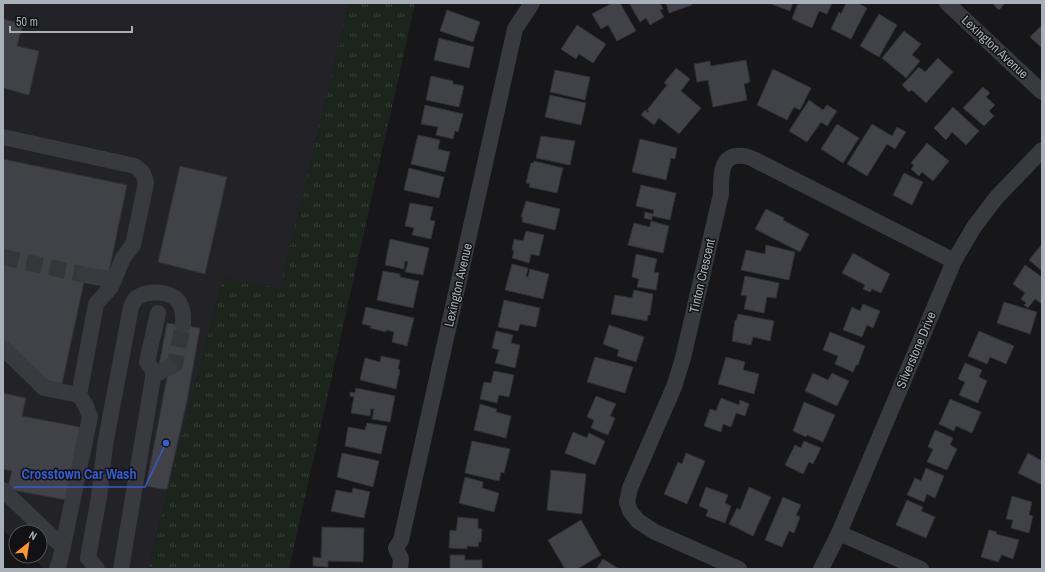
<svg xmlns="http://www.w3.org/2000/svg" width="1045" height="572" font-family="'Archivo Narrow',sans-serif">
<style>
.built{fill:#232327}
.grass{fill:url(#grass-tufts)}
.building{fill:#414247;stroke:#313136}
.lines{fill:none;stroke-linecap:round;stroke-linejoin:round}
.minor-tunnel{stroke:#343639;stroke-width:16;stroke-dasharray:16 8;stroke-linecap:butt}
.minor{stroke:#383a3f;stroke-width:16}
.labels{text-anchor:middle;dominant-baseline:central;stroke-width:3;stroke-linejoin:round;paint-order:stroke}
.street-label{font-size:13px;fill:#a8b0ba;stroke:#121214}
.leader{fill:none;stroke:#325dd4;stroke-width:1.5}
.callout-dot{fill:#325dd4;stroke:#121214;stroke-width:1.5}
.callout-label{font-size:14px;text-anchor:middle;font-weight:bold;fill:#325dd4;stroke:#121214;stroke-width:3;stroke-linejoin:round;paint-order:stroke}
</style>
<defs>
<pattern id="grass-tufts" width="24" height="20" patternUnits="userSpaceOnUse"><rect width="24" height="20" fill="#1c251c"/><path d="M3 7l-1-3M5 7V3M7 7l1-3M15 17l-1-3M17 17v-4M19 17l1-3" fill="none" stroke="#3a423b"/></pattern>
</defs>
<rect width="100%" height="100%" fill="#171719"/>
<path class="built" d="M3,3H349L280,290L223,277L148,569H45L31,556H40V532H16V542L3,530Z"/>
<path class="grass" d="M349,3H415L289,569H148L223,277L280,289Z"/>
<g class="building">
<path d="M612,3H620L636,31L617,41L608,25L601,29L592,14Z"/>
<path d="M629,3H660L663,9L660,10L664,17L650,25L646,18L640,22Z"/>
<path d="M666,3H691L692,5L669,13Z"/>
<path d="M769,3H793L790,11Z"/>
<path d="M798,3H832L827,14L819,11L812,28L792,19Z"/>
<path d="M846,3H858L867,8L851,39L831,29L839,12L841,14Z"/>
<path d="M992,3H1005L999,10Z"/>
<path d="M447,10L480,22L473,42L440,31Z"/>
<path d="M879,14L897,25L879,57L860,46Z"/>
<path d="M3,19L23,24L17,46L39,51L29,95L3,88Z"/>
<path d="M577,25L606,44L593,63L579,54L576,59L561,49Z"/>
<path d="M1042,25V48L1030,37Z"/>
<path d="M904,31L921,44L912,55L920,61L906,78L882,58Z"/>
<path d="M439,38L474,47L469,68L434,60Z"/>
<path d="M938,58L953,72L926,103L912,90L909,92L902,85L919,67L925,72Z"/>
<path d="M746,60L750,82L744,84L747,100L713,107L708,80L697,82L694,64L710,61L711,66Z"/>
<path d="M676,68L690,79L681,91L701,108L679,134L659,118L654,125L641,115L645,110L648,113L649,111L647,110L667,85L664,83Z"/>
<path d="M773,69L811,88L800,110L794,107L787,120L757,105Z"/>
<path d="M555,70L590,77L585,100L550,92Z"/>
<path d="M431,76L453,81V84L464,86L459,107L426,100Z"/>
<path d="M983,87L990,93L986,97L995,105L989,111L994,116L984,126L963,108Z"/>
<path d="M550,95L586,103L581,125L545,117Z"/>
<path d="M809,100L823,110L827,105L837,111L827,126L821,122L807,142L789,131Z"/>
<path d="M425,105L463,114L458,132L455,131L453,139L436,135L438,127L421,124Z"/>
<path d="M953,107L979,131L966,145L952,132L946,140L934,128Z"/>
<path d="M837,124L859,138L843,163L821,149Z"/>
<path d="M872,124L892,136L897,127L906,132L895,149L887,144L867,176L847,164Z"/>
<path d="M418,135L440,140L438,149L450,152L445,172L411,164Z"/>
<path d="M541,136L575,141L570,165L536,158Z"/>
<path d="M640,139L677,148L675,159L671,158L666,180L632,172Z"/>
<path d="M927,143L949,161L933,181L922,172L919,176L911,169L914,165L911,163Z"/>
<path d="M3,159L127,185L109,272L87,268L62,384L44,380L3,340Z"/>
<path d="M534,161L563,168L557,193L529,187L530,184L526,183L531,163H534Z"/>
<path d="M180,166L227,177L205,274L158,262Z"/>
<path d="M409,168L444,177L439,198L404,190Z"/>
<path d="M904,173L923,182L912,205L893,195Z"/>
<path d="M641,185L676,193L670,220L652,216V220L644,218L645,212L653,214L654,210L636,206Z"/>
<path d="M526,201L560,209L555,230L522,222L523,218L521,217Z"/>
<path d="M410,203L433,207L430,220L435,221L431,239L412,235L414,228L405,226Z"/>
<path d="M766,209L784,218L783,220L809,234L800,252L755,229Z"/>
<path d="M651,221L669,226L663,253L628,245L634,223L650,227Z"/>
<path d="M526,231L544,235L539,256L531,254L529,263L512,258L514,251L512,250L514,239L523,241Z"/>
<path d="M390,239L429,248L423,275L405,272L408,262L405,261L404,269L385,265Z"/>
<path d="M1042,244V271L1029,260Z"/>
<path d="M766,245L795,252L789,280L741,270L746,250L765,254Z"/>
<path d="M853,253L890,274L881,293L872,289L870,292L863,289L865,285L842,273Z"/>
<path d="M636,254L657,259L654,272L659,273L656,290L637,287L639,279L632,277Z"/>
<path d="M512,264L528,268L526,277H528L530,269L549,274L543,299L505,290Z"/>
<path d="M1025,265L1042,277V304L1035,299L1028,308L1024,305L1026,303L1021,299L1025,293L1013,284Z"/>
<path d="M383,271L400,274V277L419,281L413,308L377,300Z"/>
<path d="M745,276L779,283L776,298L767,297L764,313L744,309L747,296L741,295Z"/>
<path d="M634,290L653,294L650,315H648L647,321L611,314L615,295L632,298Z"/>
<path d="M504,300L540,308L536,327L520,324L518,331L498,327Z"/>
<path d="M1004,302L1037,312L1030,334L997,323Z"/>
<path d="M863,304L880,311L873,328L867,325L862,337L843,330L852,307L860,311Z"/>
<path d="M366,307L414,318L407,346L392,342L394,332L386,330V332L370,328L371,326L362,324Z"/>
<path d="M738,314L774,321L770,341L753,337L751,345L732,341L735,320L736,321Z"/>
<path d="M167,323L200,328L187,401L167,489H161L146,486L169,367L159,365Z"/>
<path d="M609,325L644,337L636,362L617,356L619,350L603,344Z"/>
<path d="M496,331L513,335L511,343L520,345L515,368L495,363L499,350L492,348Z"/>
<path d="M979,331L1014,346L1006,364L990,357L987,364L968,356Z"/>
<path d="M830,332L865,346L858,365H856L853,372L835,364L838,356L823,350Z"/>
<path d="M381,356L400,360L398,369L400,370L396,389L360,380L365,358L380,362Z"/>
<path d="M595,357L633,367L625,393L587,382Z"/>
<path d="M726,357L745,362L743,370L759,374L754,394L718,384Z"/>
<path d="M965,363L982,370L979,377L987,381L978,403L959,395L965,382L958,379Z"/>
<path d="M494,371L514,375L509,397L499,395L497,403L480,399L484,382L491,383Z"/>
<path d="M813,373L828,380L832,373L849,381L837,406L805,391Z"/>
<path d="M356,388L395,396L390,422L372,419L374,409H371L370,416L351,413L354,397L350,396V392L355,393Z"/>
<path d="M3,393L26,398L22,416L80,427L66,500L7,489L12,471L3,469Z"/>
<path d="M596,396L616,404L610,416L615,418L608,435L591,428L594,420L587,417Z"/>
<path d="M721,398L739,405L740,400L749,404L745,416L736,413L731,427L723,424L721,432L704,426L710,409L716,411Z"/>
<path d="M950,399L981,412L972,433L956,426L954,431L939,424Z"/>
<path d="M804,402L835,415L823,442L807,435L806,437L793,431Z"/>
<path d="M480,404L497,409L496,412L511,416L506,438L474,430Z"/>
<path d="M367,423L387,426L381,454L345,446L348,427L365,430Z"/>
<path d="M935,430L953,438L950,445L957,449L947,470L927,462L933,449L928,447Z"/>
<path d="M573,432L587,438L589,433L605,441L595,465L565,453Z"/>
<path d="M472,441L510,449L504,473L501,472L499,481L465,473Z"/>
<path d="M804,441L821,448L813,464L809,462L803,474L785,465L795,445L801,448Z"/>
<path d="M342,453L379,461L373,487L337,477Z"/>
<path d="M686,453L705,461L687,504L664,494L678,462L682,464Z"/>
<path d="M1028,453L1042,461V485L1018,473Z"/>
<path d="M926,468L944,476L935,498L927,494L924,502L907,495L915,478L921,481Z"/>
<path d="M551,470L586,474L582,514L547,510Z"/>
<path d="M465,477L483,482L482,488L499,493L494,512L459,503Z"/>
<path d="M706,487L728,495L725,503L731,506L725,523L706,516L708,510L699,506Z"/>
<path d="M749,487L771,497L753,536L729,524L737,508L740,510Z"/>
<path d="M353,488L370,492L364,518L331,511L336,490L352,493Z"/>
<path d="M1012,496L1032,502L1029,515L1033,516L1029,533L1011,528L1013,520L1006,519Z"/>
<path d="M783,497L801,505L796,515L800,517L794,533L789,531L782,547L765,540Z"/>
<path d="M907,500L923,507L921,511L935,517L926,538L896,525Z"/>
<path d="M458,517L478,519V528L482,529L481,542H479L478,547L467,546V549L449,548L450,530L456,531Z"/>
<path d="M581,520L601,555L577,569H565L548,540Z"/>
<path d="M322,527L364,528L363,562L328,561V567L313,566V557L321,558Z"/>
<path d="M989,530L997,532L996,534L1019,540L1013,559L1002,555L998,562L981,557Z"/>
<path d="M450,555H465V560H482V569H450Z"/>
<path d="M603,559L619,569H596Z"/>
</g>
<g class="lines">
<g class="minor-tunnel">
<path d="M3,257L85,275"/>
<path d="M169,367L175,364L183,325"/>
</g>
<g class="minor">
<path d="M947,3L1042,92"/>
<path d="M3,137L135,166L143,173L146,183L133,245L123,258L111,287L96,304L79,395L86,406L90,417L60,560L57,569"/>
<path d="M85,275L114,280"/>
<path d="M3,348L44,388L79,395"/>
<path d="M153,376L169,367"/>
<path d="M3,490L63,547"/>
<path d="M839,533L921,569"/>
<path d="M97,569L88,558L99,497L105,445L131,307C133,303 134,299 138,297C148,290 171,291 178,301C184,309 183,317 183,325"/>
<path d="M121,569L154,372L147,362L158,313"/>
<path d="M400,569L401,559L396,548L401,540L515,29L532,3"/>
<path d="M739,569L655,532L638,521L630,511L627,502L630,488L674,387L683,358L721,194C721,178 719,153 743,156C749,156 755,160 761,163L954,261"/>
<path d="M821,569L839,533L954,261L974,227L996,198L1042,150"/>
</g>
</g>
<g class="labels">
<g class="street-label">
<text transform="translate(995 47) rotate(43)">Lexington Avenue</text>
<text transform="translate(702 276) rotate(-77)">Tinton Crescent</text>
<text transform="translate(458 285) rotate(-77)">Lexington Avenue</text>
<text transform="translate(916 350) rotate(-67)">Silverstone Drive</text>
</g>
</g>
<path class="leader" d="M166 443L145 487H14"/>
<circle class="callout-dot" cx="166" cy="443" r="4"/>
<g class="callout-label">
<text x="79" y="479">Crosstown Car Wash</text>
</g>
<rect width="1045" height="572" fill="none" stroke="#a8b0ba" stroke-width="8"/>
<g transform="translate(28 544) rotate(30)"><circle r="19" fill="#121214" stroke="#4e5156"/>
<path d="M0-3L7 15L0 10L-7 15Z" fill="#ff9629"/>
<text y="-6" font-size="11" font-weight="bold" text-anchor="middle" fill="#a8b0ba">N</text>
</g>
<path d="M10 26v6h122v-6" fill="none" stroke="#a8b0ba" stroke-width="2"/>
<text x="16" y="26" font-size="12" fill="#a8b0ba" stroke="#121214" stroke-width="3" paint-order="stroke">50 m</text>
</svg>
